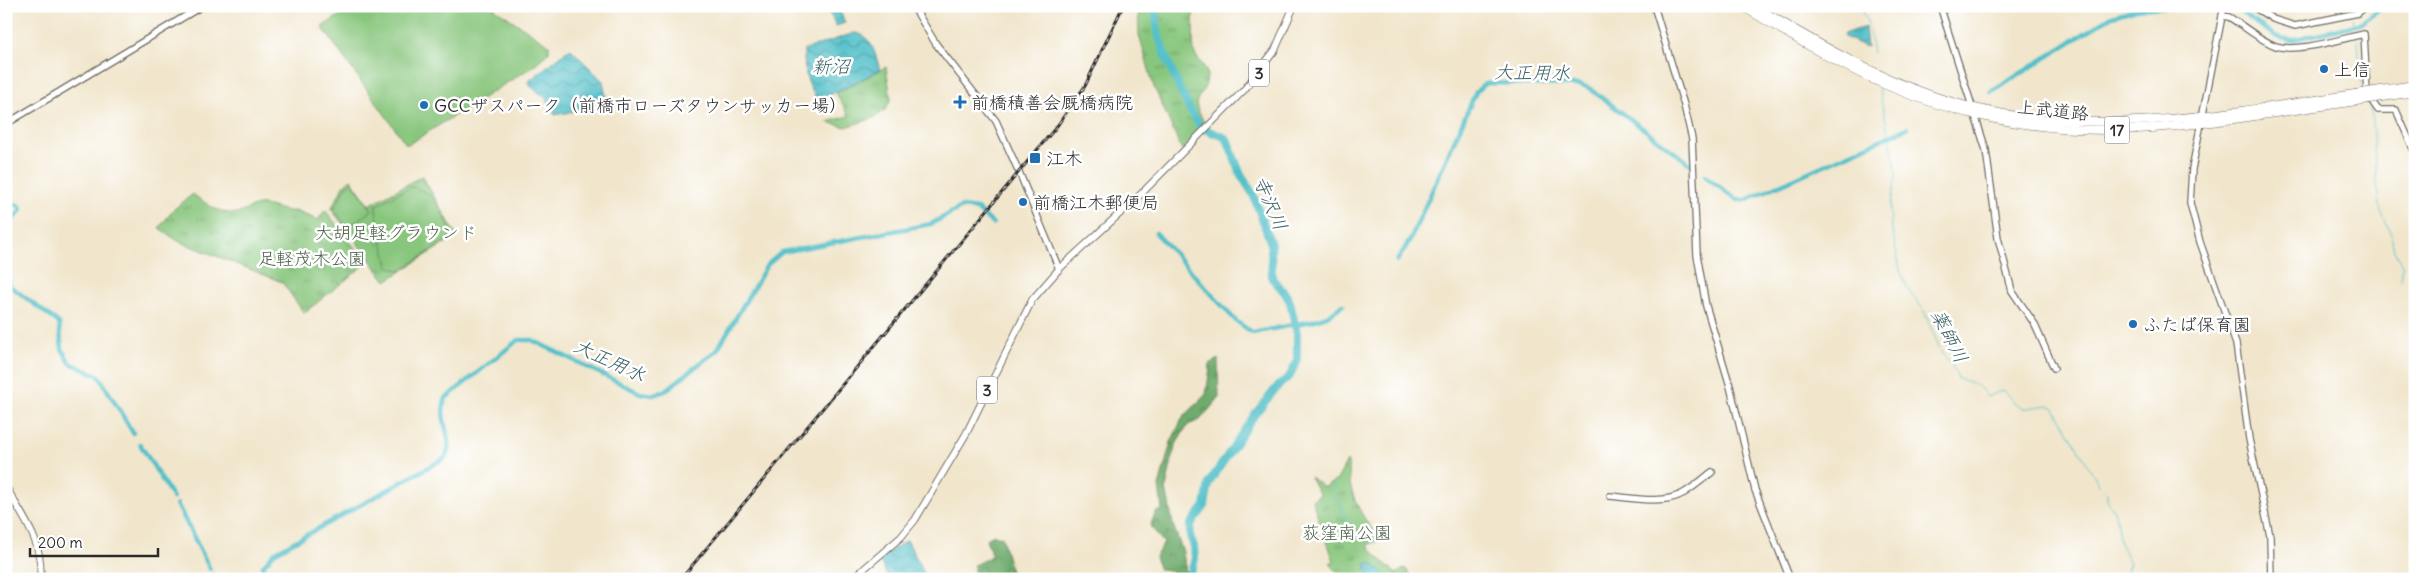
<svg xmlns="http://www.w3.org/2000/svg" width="2421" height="585" font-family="Delius,'Klee One',sans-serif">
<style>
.grass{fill:url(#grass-tufts);stroke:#5a7854}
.forest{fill:url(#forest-crowns);stroke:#4c6b4c}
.garden{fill:#88c67d;stroke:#5a7854}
.water{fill:url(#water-waves);stroke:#3e767a}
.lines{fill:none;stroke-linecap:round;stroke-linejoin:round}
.stream{stroke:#52c0c9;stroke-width:1}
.canal{stroke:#52c0c9;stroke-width:4.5}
.river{stroke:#52c0c9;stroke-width:8}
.secondary-casing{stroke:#706c63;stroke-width:8}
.primary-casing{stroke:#706c63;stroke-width:8}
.highway-casing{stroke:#706c63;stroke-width:9}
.secondary{stroke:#fff;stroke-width:5.5}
.primary{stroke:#fff;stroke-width:6}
.highway{stroke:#fff;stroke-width:8}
.rail-casing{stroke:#2b2b2b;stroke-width:3}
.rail{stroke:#fff;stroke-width:1;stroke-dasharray:4;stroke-linecap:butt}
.highway-bridge-casing{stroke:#706c63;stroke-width:9;stroke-linecap:butt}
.highway-bridge{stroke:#fff;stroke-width:8}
.poi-dot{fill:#1f6fb2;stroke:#fff;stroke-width:2}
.labels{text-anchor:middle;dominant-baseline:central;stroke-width:5;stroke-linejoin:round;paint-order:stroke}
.shield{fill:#fff;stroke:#6b6b6b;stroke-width:1}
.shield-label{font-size:16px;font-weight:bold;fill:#2b2b2b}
.poi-label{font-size:18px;fill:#2b2b2b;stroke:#fff;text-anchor:start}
.street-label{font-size:18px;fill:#2b2b2b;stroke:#fff}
.park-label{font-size:18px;fill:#4c6148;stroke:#fff}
.water-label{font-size:19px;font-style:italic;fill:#395f62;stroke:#fff}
</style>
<defs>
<pattern id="grass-tufts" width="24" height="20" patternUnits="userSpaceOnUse" patternTransform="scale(1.25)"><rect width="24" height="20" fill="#88c67d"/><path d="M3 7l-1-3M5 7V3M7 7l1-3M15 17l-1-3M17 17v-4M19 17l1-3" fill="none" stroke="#6fa167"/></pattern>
<pattern id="forest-crowns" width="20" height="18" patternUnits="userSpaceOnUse" patternTransform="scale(1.25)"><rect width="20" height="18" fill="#6eab6c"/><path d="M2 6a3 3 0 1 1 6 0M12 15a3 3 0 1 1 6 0" fill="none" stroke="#5b8b59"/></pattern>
<pattern id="water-waves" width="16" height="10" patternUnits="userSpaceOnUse" patternTransform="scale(1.25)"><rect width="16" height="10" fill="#52c0c9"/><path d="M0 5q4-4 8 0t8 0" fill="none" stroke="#449ca3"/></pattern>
</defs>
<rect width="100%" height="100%" fill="#fff"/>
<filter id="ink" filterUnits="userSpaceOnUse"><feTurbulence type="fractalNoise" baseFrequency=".02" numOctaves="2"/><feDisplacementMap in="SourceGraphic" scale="10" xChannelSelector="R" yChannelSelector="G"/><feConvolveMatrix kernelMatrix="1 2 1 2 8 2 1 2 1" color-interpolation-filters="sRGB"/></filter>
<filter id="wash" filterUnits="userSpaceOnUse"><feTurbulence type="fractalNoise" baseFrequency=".0096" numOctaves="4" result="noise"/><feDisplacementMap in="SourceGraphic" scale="20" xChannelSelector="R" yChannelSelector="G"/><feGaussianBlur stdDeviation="1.12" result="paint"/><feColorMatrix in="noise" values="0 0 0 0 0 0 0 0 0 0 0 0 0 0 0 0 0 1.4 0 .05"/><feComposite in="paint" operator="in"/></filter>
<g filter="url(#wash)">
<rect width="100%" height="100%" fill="#f1e6cc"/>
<g class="grass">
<path d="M1135,6H1194C1193,10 1193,49 1194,52C1197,60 1207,67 1207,75C1207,101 1184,93 1206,124L1182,150L1154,87L1139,35L1138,9Z"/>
<path d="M886,67L891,99L886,109L874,118L846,127L827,122L849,116L836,93Z"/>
<path d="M422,176L456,234L455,237L386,281L331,209L344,185L351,179L369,205Z"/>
<path d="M193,194C206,204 225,218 242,212C251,208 255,204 264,205C273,206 288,213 295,211L318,220L325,210L367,263L304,313L282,282L178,241L159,228L173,210Z"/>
<path d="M1347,461C1350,468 1349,477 1350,484C1355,506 1367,524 1381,540L1367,545C1376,557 1386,563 1396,574L1405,568L1414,579H1342L1330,563L1334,561L1312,500L1320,495L1310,477L1324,487L1337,480Z"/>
</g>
<g class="forest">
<path d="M1218,359L1219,398L1200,420L1188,425L1175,446L1166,488L1173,525L1183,552L1187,579H1173L1172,571L1160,570L1155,557L1164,543L1150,526L1156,512L1162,510L1159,486L1171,442L1182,419L1206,394L1210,368L1209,364Z"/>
<path d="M994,535L1002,537L1013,579H974V565L992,556L986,539Z"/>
</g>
<g class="garden">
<path d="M354,6H491L549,45V52L532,67L409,144H406L322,27Z"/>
<path d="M352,182L372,210L348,228L334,209L346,187Z"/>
<path d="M410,187C435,190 446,215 452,236L401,271L388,266L375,206Z"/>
</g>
<g class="water">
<path d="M836,6H838L845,23L836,26L829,12Z"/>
<path d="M1865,27L1867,47L1844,37L1843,34Z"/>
<path d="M854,33C871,33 876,56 880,70L818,101C806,82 804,73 804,50Z"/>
<path d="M569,49L572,50L603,81L606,97L581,110L555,115L547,99L529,85V81Z"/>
<path d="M907,540L925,575L919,579L888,578L879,559Z"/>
<path d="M1371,563C1376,567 1384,573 1387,579H1371V575L1365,570L1366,564Z"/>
</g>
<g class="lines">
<g class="stream">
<path d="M1861,6L1868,24L1873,53"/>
<path d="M2353,6V7"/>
<path d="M2353,18L2354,23"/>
<path d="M2358,39L2361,84"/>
<path d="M1878,86L1895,162L1896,177L1890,207L1891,224L1900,270L1910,293L1923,309L1942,354L1951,363L1958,379C1971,382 1980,385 1987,397L2003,390L2015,404L2023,409L2047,405L2054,407L2100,486L2107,493V499L2115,513L2120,543L2130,563L2126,574L2127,579"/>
<path d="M2369,108L2371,112L2379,205L2391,235L2394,251L2403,267L2401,279"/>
<path d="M1336,484L1333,486L1332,495L1342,506L1348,534L1364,539"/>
</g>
<g class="canal">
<path d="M2232,6L2277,37L2291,40L2360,24L2383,6"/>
<path d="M1991,92L2112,16L2137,9L2175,6"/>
<path d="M1705,176L1737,200H1746L1907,128"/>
<path d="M6,201L20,206L21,210L6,227"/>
<path d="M1156,233L1236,321L1253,333L1312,321L1327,316L1343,305"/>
<path d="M1397,261L1410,240L1476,92L1482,86L1488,83L1581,85L1589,88L1690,164"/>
<path d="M6,269L10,286L59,323L62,349L70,363L99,376L133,433"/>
<path d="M140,444L173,498"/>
<path d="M177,504L210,569"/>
<path d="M213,575L215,579"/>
<path d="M265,579L263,566L274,553L445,458C456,440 436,418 446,398L518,340H532L640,393L653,395L665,391L717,350L767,265L782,252L931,224L962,207L977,209L993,224"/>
</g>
<path class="river" d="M1155,6C1156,16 1157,27 1159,37C1164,54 1189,114 1200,125C1208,134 1218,132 1227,139L1241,175L1253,194L1271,244L1272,278L1285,293L1290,302L1297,333V360L1290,376L1277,387L1255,414L1209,483L1205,506L1191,524L1190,536L1194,546L1195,559L1189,579"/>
</g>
</g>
<g filter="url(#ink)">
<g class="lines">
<defs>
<g id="secondary">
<path d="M913,6L936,44L996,121L1019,172L1059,269"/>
<path d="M1654,6L1684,105L1692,139L1697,255L1706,306L1730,386L1755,490L1790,579"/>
<path d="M1940,6L1986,150L1998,238L2012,291L2034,323L2054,368"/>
<path d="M2224,6L2192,169L2190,203L2200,242L2236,344L2249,439L2270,536L2271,579"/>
<path d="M2252,6L2273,19L2295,26L2358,13L2366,6"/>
<path d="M2222,16L2229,17C2244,26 2259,40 2276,46C2298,53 2340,39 2364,34L2367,94L2378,110H2396L2415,153"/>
<path d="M6,124L202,6"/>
<path d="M1610,496C1633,498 1663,505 1684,493C1694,487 1703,479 1712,472"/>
</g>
<g id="primary">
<path d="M6,487C23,518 44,542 40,579"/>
<path d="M852,579L901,537L915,520L966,434L1032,300L1059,269L1138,197L1244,90L1275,50L1294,6"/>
</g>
<g id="highway">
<path d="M1742,6C1787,33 1833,62 1881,83C1953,115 2034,131 2113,130C2195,128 2276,112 2357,101"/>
<path d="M1754,6C1810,39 1864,71 1925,93C2065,145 2213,115 2355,94"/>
<path d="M2374,91L2415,85"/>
<path d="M2375,98L2415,92"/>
</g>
</defs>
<use href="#secondary" class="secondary-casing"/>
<use href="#primary" class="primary-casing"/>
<use href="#highway" class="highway-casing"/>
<use href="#secondary" class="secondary"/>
<use href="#primary" class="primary"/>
<use href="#highway" class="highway"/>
<defs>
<path id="rail" d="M681,579L1057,126L1085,86L1123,6"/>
</defs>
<use href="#rail" class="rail-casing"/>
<use href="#rail" class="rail"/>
<defs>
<g id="highway-bridge">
<path d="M2355,94L2374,91"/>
<path d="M2357,101L2375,98"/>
</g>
</defs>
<use href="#highway-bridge" class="highway-bridge-casing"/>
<use href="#highway-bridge" class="highway-bridge"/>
</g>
</g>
<g class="poi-dot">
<circle cx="2324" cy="69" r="5"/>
<path d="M957.5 94.5h5v5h5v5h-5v5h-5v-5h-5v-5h5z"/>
<circle cx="424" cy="105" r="5"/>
<rect x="1029" y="152" width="12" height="12" rx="2.5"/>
<circle cx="1023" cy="202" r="5"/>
<circle cx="2133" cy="324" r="5"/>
</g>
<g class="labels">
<g class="shield">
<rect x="1249" y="59.5" width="20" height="27" rx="4"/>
<rect x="2104.5" y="116.5" width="25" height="27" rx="4"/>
<rect x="977" y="376.5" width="20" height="27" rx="4"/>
</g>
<g class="shield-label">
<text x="1259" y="73">3</text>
<text x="2117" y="130">17</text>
<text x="987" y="390">3</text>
</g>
<g class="poi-label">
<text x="2334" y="69">上信</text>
<text x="971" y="102">前橋積善会厩橋病院</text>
<text x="434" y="105">GCCザスパーク（前橋市ローズタウンサッカー場）</text>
<text x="1046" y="158">江木</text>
<text x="1033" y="202">前橋江木郵便局</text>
<text x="2143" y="324">ふたば保育園</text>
</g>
<g class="street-label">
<text transform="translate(2053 110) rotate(6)">上武道路</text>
</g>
<g class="park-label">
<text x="396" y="232">大胡足軽グラウンド</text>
<text x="312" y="258">足軽茂木公園</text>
<text x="1347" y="532">荻窪南公園</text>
</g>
<g class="water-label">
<text x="831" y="66">新沼</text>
<text transform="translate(1532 72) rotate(1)">大正用水</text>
<text transform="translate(1271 203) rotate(67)">寺沢川</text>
<text transform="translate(1950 336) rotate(63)">薬師川</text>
<text transform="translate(610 360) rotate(25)">大正用水</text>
</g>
</g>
<rect width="2421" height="585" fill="none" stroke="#fff" stroke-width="25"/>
<path d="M30 548v8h128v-8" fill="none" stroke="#2b2b2b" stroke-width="2.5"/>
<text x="38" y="548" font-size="15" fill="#2b2b2b" stroke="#ffffff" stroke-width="4" paint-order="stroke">200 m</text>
</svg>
